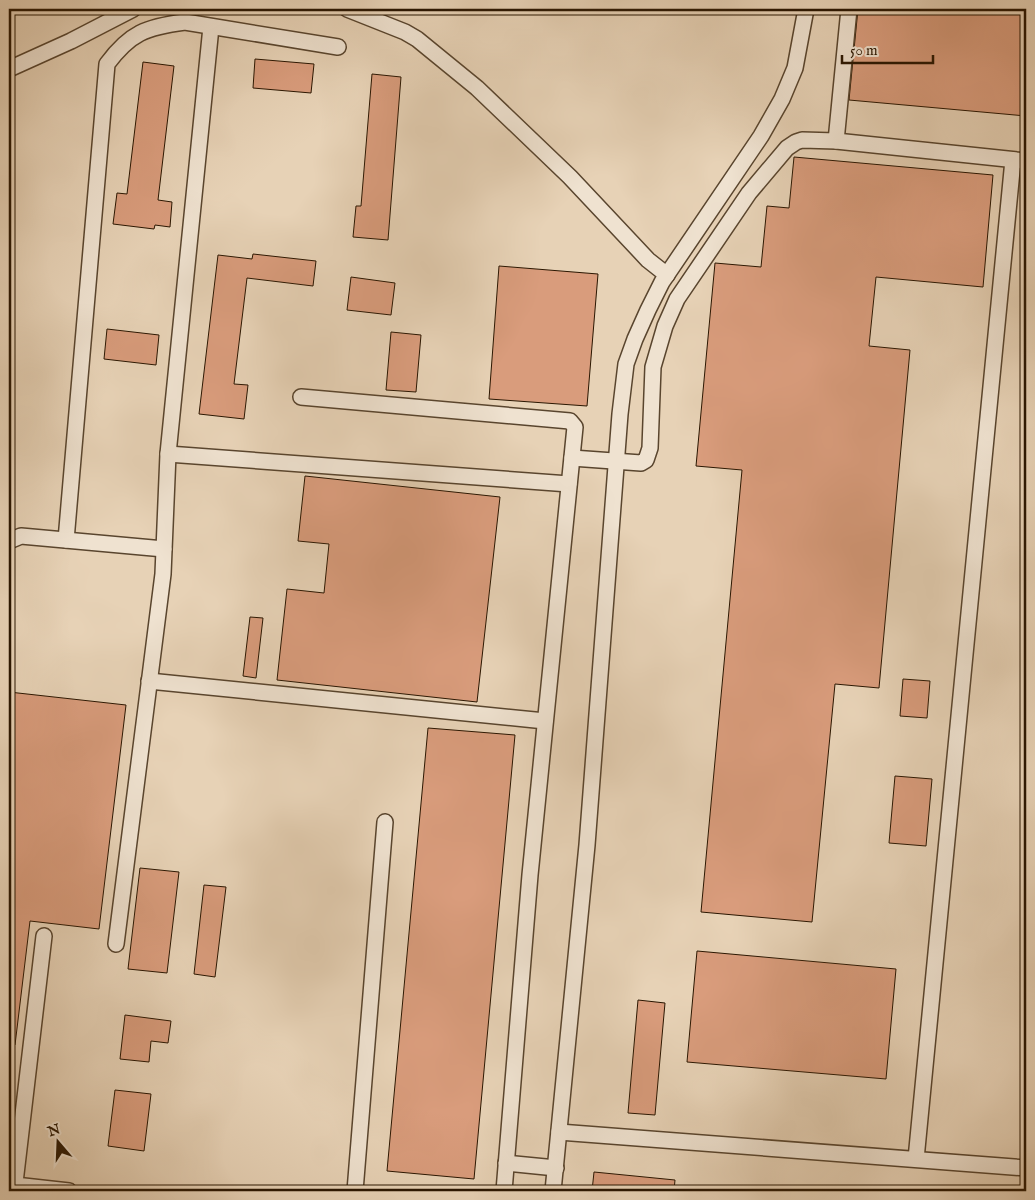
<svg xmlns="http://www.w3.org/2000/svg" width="1035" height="1200" font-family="'IM FELL English',serif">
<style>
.building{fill:#d99c7c;stroke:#2a1601}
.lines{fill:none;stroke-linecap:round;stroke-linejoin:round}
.minor-casing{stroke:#59452e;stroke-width:18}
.minor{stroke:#efe2d0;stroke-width:15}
</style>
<rect width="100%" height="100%" fill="#e7d2b6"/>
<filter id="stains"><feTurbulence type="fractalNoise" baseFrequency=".004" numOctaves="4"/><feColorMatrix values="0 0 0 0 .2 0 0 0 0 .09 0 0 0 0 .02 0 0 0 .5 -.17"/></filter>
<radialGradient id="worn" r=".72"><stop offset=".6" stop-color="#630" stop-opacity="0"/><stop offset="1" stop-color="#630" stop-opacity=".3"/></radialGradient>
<g class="building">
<path d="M858,9H1026V116L849,100Z"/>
<path d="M255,59L314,64L311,93L253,88Z"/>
<path d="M143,62L174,66L158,200L172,202L170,227L155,225L154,229L113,224L117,193L127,194Z"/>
<path d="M372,74L401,77L388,240L353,237L356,206H361Z"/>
<path d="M794,157L993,175L983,287L876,277L869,346L910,350L879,688L835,684L812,922L701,912L742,470L696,466L715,263L761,267L767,206L789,208Z"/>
<path d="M253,254L316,261L313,286L247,278L234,384L248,385L244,419L199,414L218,255L252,259Z"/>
<path d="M499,266L598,274L587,406L489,399Z"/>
<path d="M351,277L395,283L391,315L347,310Z"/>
<path d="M107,329L159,335L156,365L104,359Z"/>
<path d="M391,332L421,335L416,392L386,390Z"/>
<path d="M305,476L500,497L477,702L277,680L287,589L324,593L329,544L298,541Z"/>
<path d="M250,617L263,618L256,678L243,676Z"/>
<path d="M903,679L930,681L927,718L900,716Z"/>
<path d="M9,692L126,705L99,929L30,921L15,1045L9,1044Z"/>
<path d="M428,728L515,735L474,1179L387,1171Z"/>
<path d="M895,776L932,779L926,846L889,843Z"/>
<path d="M140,868L179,872L167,973L128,969Z"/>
<path d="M204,885L226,887L215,977L194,974Z"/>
<path d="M697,951L896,969L886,1079L687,1062Z"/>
<path d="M638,1000L665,1003L655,1115L628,1113Z"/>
<path d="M125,1015L171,1021L168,1043L151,1041L149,1062L120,1059Z"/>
<path d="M115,1090L151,1094L144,1151L108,1146Z"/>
<path d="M594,1172L675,1180L674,1191H592Z"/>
</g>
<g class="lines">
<defs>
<g id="minor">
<path d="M347,9L405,32L417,39L477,88L570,177L648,260L667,275"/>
<path d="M9,69L71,41L133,9"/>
<path d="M836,141L849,9"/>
<path d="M301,397L570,421L575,427L530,875L504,1191"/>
<path d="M168,454L569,484"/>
<path d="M572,458L641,463L646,460L650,448L653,367L665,326L677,299L749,193L787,148L796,142L802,140L836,141L1026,161"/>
<path d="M66,540L107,64C130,33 146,27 185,22L338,47"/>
<path d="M9,541L21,536L164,549"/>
<path d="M149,681L545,721"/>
<path d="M116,944L163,574L168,454L211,27"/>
<path d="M559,1132L1026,1168"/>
<path d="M916,1159L1013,160"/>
<path d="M506,1163L556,1168"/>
<path d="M15,1185L69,1191"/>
<path d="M14,1191L44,936"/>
<path d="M355,1191L385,822"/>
<path d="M553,1191L587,845L620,414L626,364L635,339L648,310L662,282L761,136L782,99L795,68L806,9"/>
</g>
</defs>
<use href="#minor" class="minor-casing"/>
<use href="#minor" class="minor"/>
</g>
<rect width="1035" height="1200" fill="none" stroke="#e7d2b6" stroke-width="30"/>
<rect x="10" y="10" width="1015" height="1180" fill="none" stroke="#2a1601" stroke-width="2.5"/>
<rect x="15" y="15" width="1005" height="1170" fill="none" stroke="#2a1601"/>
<g transform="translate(58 1142) rotate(341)" stroke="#efe2d0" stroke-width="4" paint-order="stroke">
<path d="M0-4L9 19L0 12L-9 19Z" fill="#2a1601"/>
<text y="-8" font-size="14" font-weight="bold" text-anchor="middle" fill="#2a1601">N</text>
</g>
<path d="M842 55v8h91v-8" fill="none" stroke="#2a1601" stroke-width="2.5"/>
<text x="850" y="55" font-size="15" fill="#2a1601" stroke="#efe2d0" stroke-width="4" paint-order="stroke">50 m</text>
<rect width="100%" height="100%" filter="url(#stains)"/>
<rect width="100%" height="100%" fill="url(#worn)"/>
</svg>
